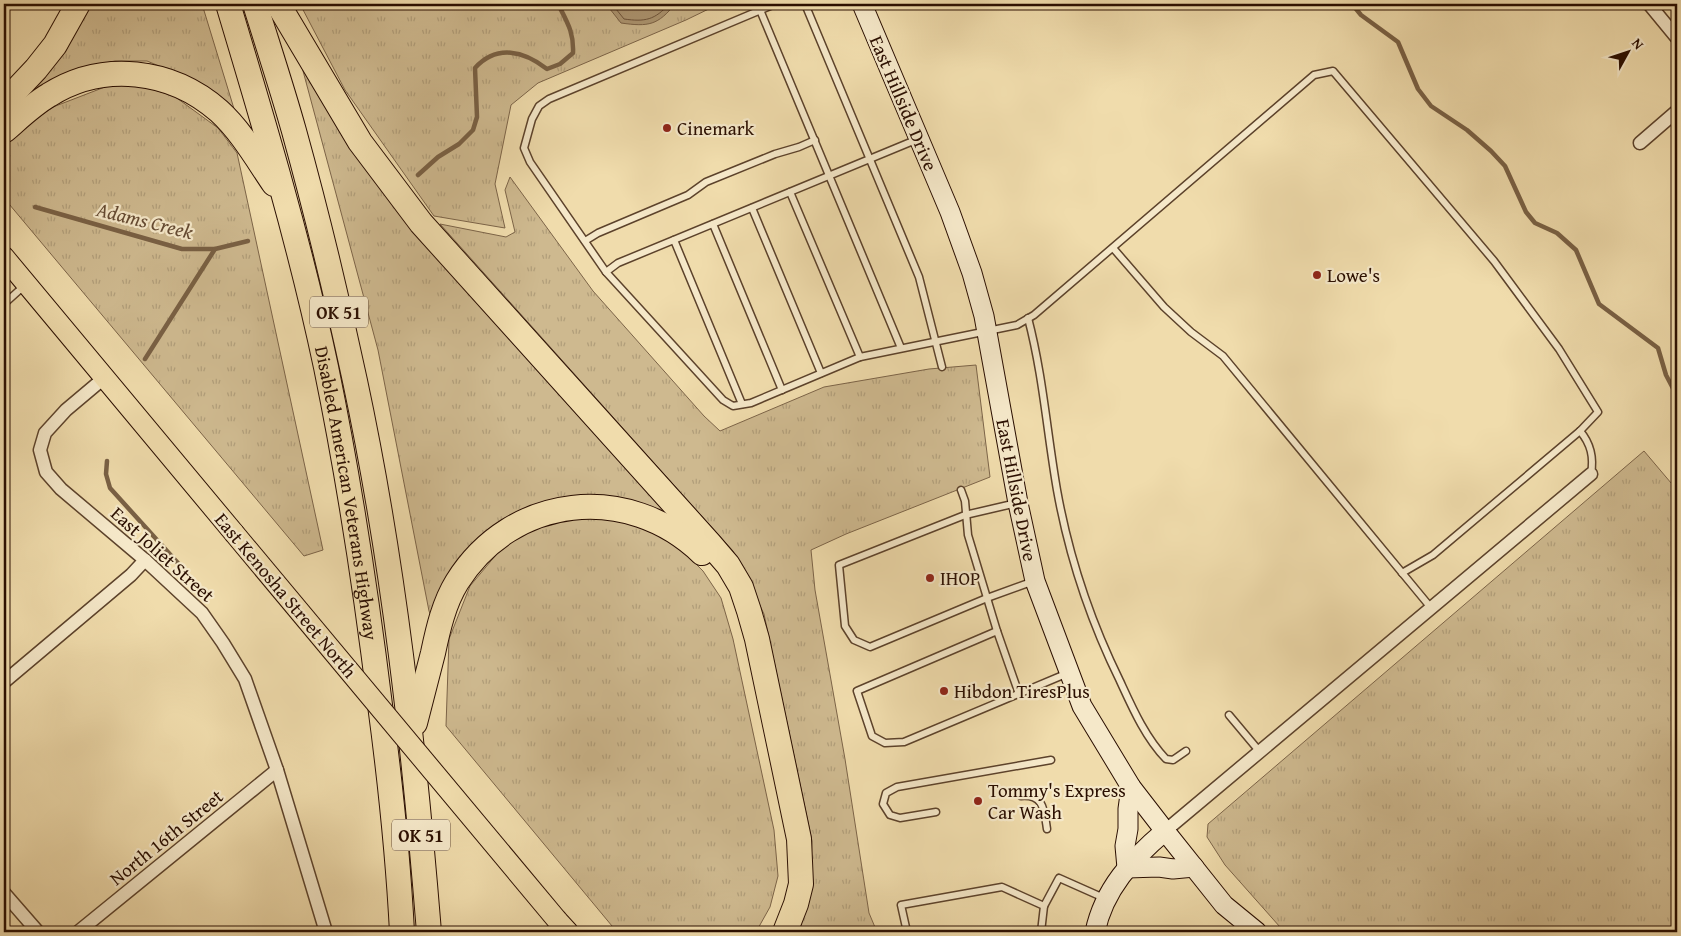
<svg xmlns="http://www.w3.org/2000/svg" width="1681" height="936" font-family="'Gentium Book Plus',serif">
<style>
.grass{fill:url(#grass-tufts);stroke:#7c6448}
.water{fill:#ad9672;stroke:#796044}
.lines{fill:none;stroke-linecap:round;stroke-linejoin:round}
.shore{stroke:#6c5239;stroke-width:1}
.stream{stroke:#796044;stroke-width:4.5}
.lane-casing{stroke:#5c422b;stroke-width:9}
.street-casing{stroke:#5c422b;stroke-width:15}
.secondary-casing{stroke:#2a0e00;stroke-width:21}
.primary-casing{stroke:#2a0e00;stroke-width:22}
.highway-casing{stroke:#2a0e00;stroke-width:26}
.lane{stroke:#f5e8c9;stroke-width:6}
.street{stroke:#f5e8c9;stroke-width:12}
.secondary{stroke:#f5e8c9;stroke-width:19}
.primary{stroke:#f0dcac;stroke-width:20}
.highway{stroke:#f0dcac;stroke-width:24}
.primary-bridge-casing{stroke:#2a0e00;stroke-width:22;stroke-linecap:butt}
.primary-bridge{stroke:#f0dcac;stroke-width:20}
.poi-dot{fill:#8f2418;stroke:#f5e8c9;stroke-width:2}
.labels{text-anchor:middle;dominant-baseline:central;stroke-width:4.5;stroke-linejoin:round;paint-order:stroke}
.shield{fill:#f5e8c9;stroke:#674f3c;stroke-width:1}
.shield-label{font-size:18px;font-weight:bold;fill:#2a0e00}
.street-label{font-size:19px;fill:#2a0e00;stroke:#f5e8c9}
.poi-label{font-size:19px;fill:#2a0e00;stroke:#f5e8c9;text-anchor:start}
.water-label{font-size:20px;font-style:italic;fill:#654b33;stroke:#f5e8c9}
</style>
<defs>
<pattern id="grass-tufts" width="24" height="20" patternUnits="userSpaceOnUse" patternTransform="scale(1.25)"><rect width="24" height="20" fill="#ceb98f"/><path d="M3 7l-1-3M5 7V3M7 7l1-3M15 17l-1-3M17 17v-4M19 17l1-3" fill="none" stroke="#b19e7a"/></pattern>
</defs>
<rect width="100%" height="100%" fill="#f0dcac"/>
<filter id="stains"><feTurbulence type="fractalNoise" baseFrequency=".004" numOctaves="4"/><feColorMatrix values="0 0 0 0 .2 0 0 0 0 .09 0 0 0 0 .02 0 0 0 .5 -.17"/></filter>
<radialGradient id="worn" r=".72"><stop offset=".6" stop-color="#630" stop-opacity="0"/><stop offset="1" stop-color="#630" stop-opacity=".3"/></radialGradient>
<g class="grass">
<path d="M90,4H202L235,112L200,83L147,61H115L73,70L36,89L33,86C55,60 77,35 90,4Z"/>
<path d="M300,4H719L686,20L538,83L511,105L495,184L505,228L434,216L345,90Z"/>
<path d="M299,56L344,127L669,517L520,512L432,618L429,611L378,350Z"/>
<path d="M135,84L174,96L218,128L237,153L323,550L304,556L4,198V151L13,135L53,107L110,85Z"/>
<path d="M510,177L593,291L704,416L720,431L824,387L929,369L976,365L990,477L846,534L811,550L815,590L845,759L869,913L877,932H797L810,893L812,841L764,614L733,551L440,224L506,237L515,232L505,190Z"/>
<path d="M1644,451L1677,490V932H1287L1280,927L1225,865L1207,837L1208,824Z"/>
<path d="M585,514L629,522L671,539L703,571L721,598L733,639L774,830L778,876L770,907L756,932H617L446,726L449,639L470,586L506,543L552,522Z"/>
</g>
<path class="water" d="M606,4H675C658,25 649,27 621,23Z"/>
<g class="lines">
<path class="shore" d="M612,4L624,19C645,22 655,20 669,4"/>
<g class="stream">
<path d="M1352,4L1361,15L1398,42L1418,89L1431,106L1467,130L1491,151L1505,166L1526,212L1535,223L1557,233L1576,250L1599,304L1658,348L1666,375L1677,396"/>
<path d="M418,175L438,157L459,144L473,130L477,117L475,68C497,44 524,51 547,69L560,64L573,53C574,32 567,22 558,4"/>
<path d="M35,207L182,249H215L248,241"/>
<path d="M145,359L215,249"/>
<path d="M107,461L106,474L110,488L186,572"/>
</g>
<defs>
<g id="lane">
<path d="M805,4L919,277L942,367"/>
<path d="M760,10L901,348"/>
<path d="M918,139L618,263L606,272L723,400L733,406L751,403L860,357L1017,325L1034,315L1314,75L1333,71L1494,261L1559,349L1598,412L1580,431L1433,555L1402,573"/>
<path d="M790,192L860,357"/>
<path d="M752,208L821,373"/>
<path d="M713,224L782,390"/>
<path d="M674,240L742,404"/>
<path d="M585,241L598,233L688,195L706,182L775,154L799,147L815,140"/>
<path d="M1113,248L1164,307L1191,332L1223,356L1432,609"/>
<path d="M606,272L530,162L524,148L532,119L539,106L549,99L775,4"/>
<path d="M4,304L25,285"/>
<path d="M1028,318C1043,375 1047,433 1057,490C1069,557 1090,620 1120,681C1132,707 1145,737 1166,759L1173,760L1186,751"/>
<path d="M1580,431C1591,444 1594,457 1591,474"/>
<path d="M961,490L965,501L968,535L997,631"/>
<path d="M1017,503L965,515L839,565L845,626L854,640L870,647L987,598L1034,581"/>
<path d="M1019,694L997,631L857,691L872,736L885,743L904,742C959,719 1014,696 1068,673"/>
<path d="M1229,715L1260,752"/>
<path d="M1021,796C1044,794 1044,810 1047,829"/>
<path d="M936,812L900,818L890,815L883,804L886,793L897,787L1051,760"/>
<path d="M1044,906L1059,878L1104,898"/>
<path d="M907,932L901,905L1002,887L1044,906L1041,932"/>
</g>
<g id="street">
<path d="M1649,4L1677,38"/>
<path d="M1640,143L1677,111"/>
<path d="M104,378L66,410L45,433L40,450L46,472L61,489L145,560L202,613L223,643L245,679L277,770L326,932"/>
<path d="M4,682L131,575L145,560"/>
<path d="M1165,831L1591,474"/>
<path d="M4,893L38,932"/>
<path d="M78,932L277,770"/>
</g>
<g id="secondary">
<path d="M862,4L950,212L972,273L984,316L1018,503L1035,581L1082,706L1131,787L1165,831L1224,905L1257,932"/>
<path d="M1127,868L1125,846L1128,829V809L1131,787"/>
<path d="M1127,868L1159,867L1173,869L1194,867"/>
<path d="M1095,932C1104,889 1132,859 1165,831"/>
</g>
<g id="primary">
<path d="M4,257L234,533"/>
<path d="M557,920L568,932"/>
</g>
<g id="highway">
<path id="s1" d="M228,4C264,124 300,244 326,367C349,479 366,591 380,705C390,780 398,856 402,932"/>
<path d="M255,4C268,46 282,88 294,131C317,214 337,297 355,381C394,563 414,747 429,932"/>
<path d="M278,4L360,142L421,223L710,544L728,565L741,587L749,611L757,639L799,839L801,884L796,904L785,932"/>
<path d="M4,103L36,69L55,45L78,4"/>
<path d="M4,131C18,119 32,105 49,95C103,61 171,69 219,111C241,131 257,159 274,184"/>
<path d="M415,723C421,700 427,676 433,653C438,629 444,603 457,582C512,494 628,482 702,553"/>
</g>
</defs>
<use href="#lane" class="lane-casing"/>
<use href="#street" class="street-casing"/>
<use href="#secondary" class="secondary-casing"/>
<use href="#primary" class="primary-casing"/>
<use href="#highway" class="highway-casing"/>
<use href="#lane" class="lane"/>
<use href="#street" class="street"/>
<use href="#secondary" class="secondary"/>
<use href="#primary" class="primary"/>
<use href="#highway" class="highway"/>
<defs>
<path id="primary-bridge" d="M234,533L557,920"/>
</defs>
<use href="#primary-bridge" class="primary-bridge-casing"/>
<use href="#primary-bridge" class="primary-bridge"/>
</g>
<g class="poi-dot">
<circle cx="667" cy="128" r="5"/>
<circle cx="1317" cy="275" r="5"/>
<circle cx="930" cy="578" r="5"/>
<circle cx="944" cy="691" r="5"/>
<circle cx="978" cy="801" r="5"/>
</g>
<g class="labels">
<g class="shield">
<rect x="310" y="296.5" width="58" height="31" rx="4"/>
<rect x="392" y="819.5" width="58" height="31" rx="4"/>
</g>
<g class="shield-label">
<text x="339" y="312">OK 51</text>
<text x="421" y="835">OK 51</text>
</g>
<g class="street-label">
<text transform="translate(904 103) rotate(67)">East Hillside Drive</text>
<text transform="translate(1017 490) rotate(79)">East Hillside Drive</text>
<text stroke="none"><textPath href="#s1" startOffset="504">Disabled American Veterans Highway</textPath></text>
<text transform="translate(163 554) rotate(42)">East Joliet Street</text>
<text transform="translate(286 595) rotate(50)">East Kenosha Street North</text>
<text transform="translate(166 837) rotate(-39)">North 16th Street</text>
</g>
<g class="poi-label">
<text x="677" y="128">Cinemark</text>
<text x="1327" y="275">Lowe's</text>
<text x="940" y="578">IHOP</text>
<text x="954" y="691">Hibdon TiresPlus</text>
<text x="988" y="790">Tommy's Express<tspan x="988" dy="22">Car Wash</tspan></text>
</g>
<g class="water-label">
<text transform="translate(145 220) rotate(14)">Adams Creek</text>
</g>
</g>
<rect width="1681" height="936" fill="none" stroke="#f0dcac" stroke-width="20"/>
<rect x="5" y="5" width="1671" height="926" fill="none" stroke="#2a0e00" stroke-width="2.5"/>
<rect x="10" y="10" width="1661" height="916" fill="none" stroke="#2a0e00"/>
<g transform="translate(1628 52) rotate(50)" stroke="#f5e8c9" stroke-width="4" paint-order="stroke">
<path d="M0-4L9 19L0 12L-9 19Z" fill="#2a0e00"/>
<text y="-8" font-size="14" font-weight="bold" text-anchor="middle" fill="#2a0e00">N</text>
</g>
<rect width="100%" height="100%" filter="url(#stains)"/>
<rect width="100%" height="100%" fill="url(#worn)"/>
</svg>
